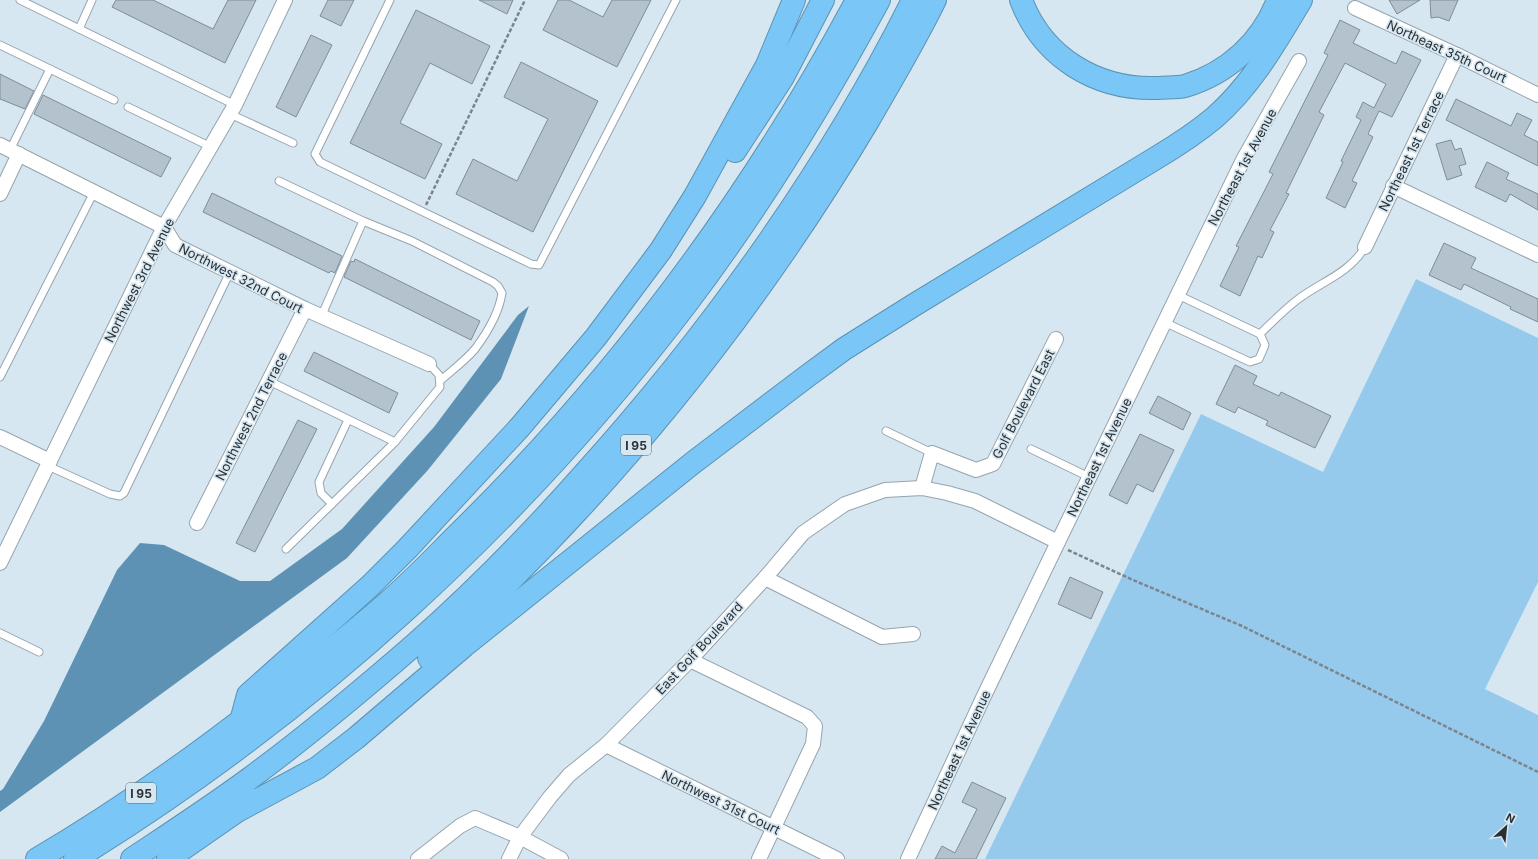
<svg xmlns="http://www.w3.org/2000/svg" width="1538" height="859" font-family="Inter,sans-serif">
<style>
.green{fill:#96caec}
.water{fill:#5e92b4}
.building{fill:#b3c2cc;stroke:#7e8c96}
.lines{fill:none;stroke-linecap:round;stroke-linejoin:round}
.lane-casing{stroke:#95a4ad;stroke-width:9}
.street-casing{stroke:#95a4ad;stroke-width:16}
.highway-casing{stroke:#5d92b3;stroke-width:24}
.path{stroke:#7b858c;stroke-width:2.5;stroke-dasharray:4 2;stroke-linecap:butt}
.lane{stroke:#fff;stroke-width:7}
.street{stroke:#fff;stroke-width:14}
.highway{stroke:#79c6f7;stroke-width:22}
.labels{text-anchor:middle;dominant-baseline:central;stroke-width:3.5;stroke-linejoin:round;paint-order:stroke}
.shield{fill:#d7e7f1;stroke:#5e676d;stroke-width:1}
.shield-label{font-size:12px;font-weight:bold;fill:#2a3034}
.street-label{font-size:13px;fill:#2a3034;stroke:#d7e7f1}
</style>
<rect width="100%" height="100%" fill="#d7e7f1"/>
<path class="green" d="M1416,279L1538,338V582L1485,689L1538,715V859H985L1201,414L1323,472Z"/>
<path class="water" d="M529,306L501,379L428,470L347,558L0,812V791L3,789L44,721L117,570L140,543L164,545L240,581H270L342,529L434,427L518,315Z"/>
<g class="building">
<path d="M116,0H153L213,29L228,0H256L225,63L112,7Z"/>
<path d="M328,0H354L341,26L320,16Z"/>
<path d="M479,0H513L507,14Z"/>
<path d="M558,0H569L603,17L612,0H651L617,67L543,30Z"/>
<path d="M1389,0H1420L1397,14Z"/>
<path d="M1430,0H1458L1449,21L1438,17L1431,18Z"/>
<path d="M416,10L490,46L472,84L430,63L400,123L442,144L425,179L350,143Z"/>
<path d="M1340,20L1360,30L1353,43L1396,64L1402,51L1421,60L1392,117L1379,111L1368,134L1373,137L1352,181L1357,183L1345,208L1326,198L1343,162L1341,161L1361,120L1356,117L1363,102L1374,108L1386,84L1345,63L1319,112L1324,115L1286,193L1289,194L1270,230L1274,232L1262,258L1258,256L1240,296L1220,286L1239,247L1236,246L1273,174L1269,172L1328,55L1324,53Z"/>
<path d="M311,35L332,45L296,117L276,107Z"/>
<path d="M521,62L598,101L533,232L456,194L473,159L517,181L548,119L504,97Z"/>
<path d="M0,74L34,91L25,109L0,99Z"/>
<path d="M43,95L171,158L161,177L34,114Z"/>
<path d="M1456,99L1511,126L1517,113L1532,120L1524,135L1538,142V166L1446,120Z"/>
<path d="M1451,140L1455,150L1461,148L1466,164L1459,166L1462,175L1447,180L1436,144Z"/>
<path d="M1487,162L1509,173L1506,179L1538,194V210L1510,194L1506,202L1475,187Z"/>
<path d="M212,193L342,256L335,273L331,271L329,273L203,212Z"/>
<path d="M1444,243L1476,258L1471,268L1538,299V322L1510,309L1511,307L1464,284L1461,290L1429,275Z"/>
<path d="M355,259L480,321L471,340L344,277L351,261L354,262Z"/>
<path d="M314,352L398,393L389,413L304,371Z"/>
<path d="M1235,365L1257,376L1253,384L1279,396L1281,392L1331,416L1315,448L1266,425L1268,421L1238,407L1235,413L1216,404Z"/>
<path d="M1158,396L1191,413L1183,430L1149,413Z"/>
<path d="M298,420L317,429L255,552L236,543Z"/>
<path d="M1140,434L1174,450L1153,492L1137,484L1127,504L1109,495Z"/>
<path d="M1070,577L1103,592L1091,619L1058,604Z"/>
<path d="M972,782L1006,798L976,859H935L942,846L955,853L977,809L962,802Z"/>
</g>
<g class="lines">
<defs>
<g id="lane">
<path d="M20,0L235,105"/>
<path d="M390,0L315,154L320,162L531,264L539,265L676,0"/>
<path d="M79,29L92,0"/>
<path d="M0,45L114,100"/>
<path d="M128,107L211,147"/>
<path d="M230,114L293,143"/>
<path d="M10,150L50,69"/>
<path d="M279,181L363,221L412,241L493,282L498,286L502,293C499,313 487,333 475,349C465,361 451,371 440,381"/>
<path d="M321,317L363,221"/>
<path d="M1164,322L1250,362L1259,359L1265,345L1260,334L1178,295"/>
<path d="M1260,334C1272,322 1284,310 1297,300C1320,282 1349,274 1365,247"/>
<path d="M0,377L94,192"/>
<path d="M269,381L395,442L440,387L439,375L429,364"/>
<path d="M886,431L932,453"/>
<path d="M1031,449L1089,477"/>
<path d="M48,466L110,494L120,496L124,493L230,272"/>
<path d="M332,504L321,493L319,482L348,420"/>
<path d="M286,549L395,442"/>
<path d="M0,633L39,652"/>
</g>
<g id="street">
<path d="M1355,8L1457,55L1538,95"/>
<path d="M0,145L164,227L175,245L305,309L429,364"/>
<path d="M1393,186L1538,255"/>
<path d="M0,194L19,154"/>
<path d="M1365,247L1457,55"/>
<path d="M0,437L50,461"/>
<path d="M922,488L932,453L976,470L993,464L1056,339"/>
<path d="M197,523L305,309"/>
<path d="M0,563L164,227L235,105L285,0"/>
<path d="M765,578L882,637L913,634"/>
<path d="M690,660L807,717L815,726L813,744L759,859"/>
<path d="M606,745L837,859"/>
<path d="M418,859L460,826L475,818L520,837L561,859"/>
<path d="M509,859L520,837L550,797L569,775L606,745L690,660L765,578L803,533L845,504L885,490L922,488L947,493L975,501L1058,542"/>
<path d="M908,859L983,698L1058,542L1243,160L1299,61"/>
</g>
<g id="highway">
<path d="M1021,0C1043,58 1097,90 1157,88C1166,87 1176,88 1185,86C1228,73 1262,42 1278,0"/>
<path d="M735,151L783,77L823,0"/>
<path d="M429,658C601,502 749,321 868,121C891,81 915,41 935,0"/>
<path d="M241,721L248,695L370,586L407,549L520,427L596,337L661,250L695,196L767,65L794,0"/>
<path d="M241,809L317,768L356,738L464,646L694,462L806,377L844,349L914,305L1156,158C1176,146 1196,133 1214,118C1251,86 1276,42 1301,0"/>
<path d="M37,859C121,810 199,754 275,694C313,664 351,635 388,602C412,581 434,558 457,535C617,378 751,198 857,0"/>
<path d="M75,859C312,713 519,524 687,303C759,208 822,105 879,0"/>
<path d="M132,859C171,833 211,807 249,779C306,737 360,692 414,645C474,592 531,534 584,474C711,333 828,170 913,0"/>
<path d="M168,859L253,800"/>
</g>
</defs>
<use href="#lane" class="lane-casing"/>
<use href="#street" class="street-casing"/>
<use href="#highway" class="highway-casing"/>
<g class="path">
<path d="M426,205L525,0"/>
<path d="M1068,550L1133,580L1242,626L1538,772"/>
</g>
<use href="#lane" class="lane"/>
<use href="#street" class="street"/>
<use href="#highway" class="highway"/>
</g>
<g class="labels">
<g class="shield">
<rect x="621" y="435" width="30" height="20" rx="3"/>
<rect x="126" y="783" width="30" height="20" rx="3"/>
</g>
<g class="shield-label">
<text x="636" y="445">I 95</text>
<text x="141" y="793">I 95</text>
</g>
<g class="street-label">
<text transform="translate(1447 51) rotate(25)">Northeast 35th Court</text>
<text transform="translate(1411 151) rotate(-64)">Northeast 1st Terrace</text>
<text transform="translate(1242 167) rotate(-62)">Northeast 1st Avenue</text>
<text transform="translate(241 278) rotate(27)">Northwest 32nd Court</text>
<text transform="translate(139 280) rotate(-63)">Northwest 3rd Avenue</text>
<text transform="translate(1023 404) rotate(-63)">Golf Boulevard East</text>
<text transform="translate(251 416) rotate(-63)">Northwest 2nd Terrace</text>
<text transform="translate(1099 457) rotate(-64)">Northeast 1st Avenue</text>
<text transform="translate(699 648) rotate(-47)">East Golf Boulevard</text>
<text transform="translate(959 750) rotate(-65)">Northeast 1st Avenue</text>
<text transform="translate(721 802) rotate(26)">Northwest 31st Court</text>
</g>
</g>
<g transform="translate(1506 827) rotate(27)" stroke="#d7e7f1" stroke-width="3" paint-order="stroke">
<path d="M0-3L7 15L0 10L-7 15Z" fill="#2a3034"/>
<text y="-6" font-size="11" font-weight="bold" text-anchor="middle" fill="#2a3034">N</text>
</g>
</svg>
